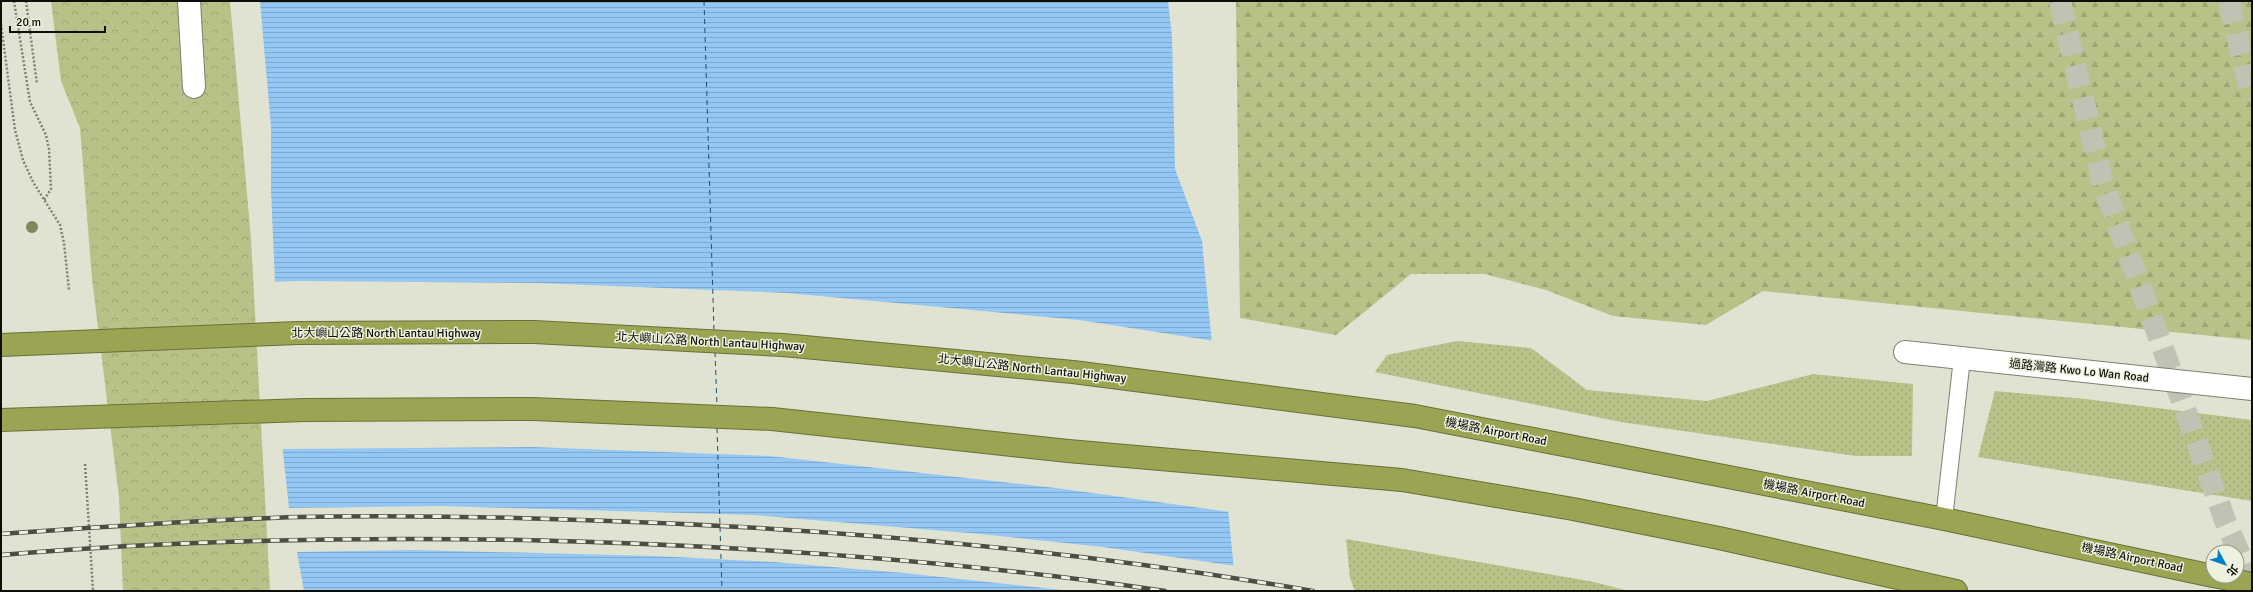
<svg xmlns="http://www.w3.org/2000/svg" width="2253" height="592" font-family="Signika,'Noto Sans TC',sans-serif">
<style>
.grass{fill:url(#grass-dots)}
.forest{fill:url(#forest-firs)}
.park{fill:url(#park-crowns)}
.water{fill:url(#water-rules)}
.pier{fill:#e0e3d1}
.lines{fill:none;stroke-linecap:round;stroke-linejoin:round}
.ferry{stroke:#1f4e73;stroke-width:1;stroke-dasharray:5 4;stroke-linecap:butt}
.highway-tunnel{stroke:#c0c3b3;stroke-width:22;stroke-dasharray:22 11;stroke-linecap:butt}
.lane-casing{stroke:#7d806f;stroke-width:18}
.street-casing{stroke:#7d806f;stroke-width:24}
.highway-casing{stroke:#697038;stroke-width:24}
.path{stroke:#7e8074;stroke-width:2.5;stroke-dasharray:2 2;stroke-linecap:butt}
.lane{stroke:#fff;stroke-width:16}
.street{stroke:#fff;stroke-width:22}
.highway{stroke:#9aa452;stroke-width:22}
.rail-casing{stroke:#4c4d44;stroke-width:4.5}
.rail{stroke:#edf1de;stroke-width:3;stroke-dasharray:9;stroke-linecap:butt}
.highway-bridge-casing{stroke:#697038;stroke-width:24;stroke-linecap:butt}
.highway-bridge{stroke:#9aa452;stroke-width:22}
.tree{fill:#83875e}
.labels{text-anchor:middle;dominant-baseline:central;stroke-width:3;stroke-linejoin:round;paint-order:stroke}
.street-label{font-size:12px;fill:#0d0e08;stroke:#edf1de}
</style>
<defs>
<pattern id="grass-dots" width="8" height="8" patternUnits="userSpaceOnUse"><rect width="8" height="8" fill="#b8c187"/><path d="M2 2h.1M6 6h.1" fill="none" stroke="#9da573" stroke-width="1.8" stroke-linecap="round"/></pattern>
<pattern id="forest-firs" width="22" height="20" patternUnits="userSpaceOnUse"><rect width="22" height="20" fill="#b8c187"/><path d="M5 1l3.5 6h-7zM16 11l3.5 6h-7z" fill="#9da573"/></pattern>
<pattern id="park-crowns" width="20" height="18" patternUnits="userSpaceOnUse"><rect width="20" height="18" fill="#b8c187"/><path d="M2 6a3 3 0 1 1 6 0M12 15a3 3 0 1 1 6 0" fill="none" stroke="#9da573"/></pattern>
<pattern id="water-rules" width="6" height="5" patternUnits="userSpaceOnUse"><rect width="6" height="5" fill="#94c7f3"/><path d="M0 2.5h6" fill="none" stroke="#7eaacf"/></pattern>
</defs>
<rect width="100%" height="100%" fill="#e0e3d1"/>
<g class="grass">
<path d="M1457,341L1531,348L1587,390L1707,401L1813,374L1913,384L1912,456H1856L1621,422L1375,372L1387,355Z"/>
<path d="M1995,391L2086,399L2252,420V501L1978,457Z"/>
<path d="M1346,539L1594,582L1628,591H1355L1350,578Z"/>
</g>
<path class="forest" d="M1236,1H2252V340L1763,291L1706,325L1613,316L1546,290L1485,274H1411L1336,335L1240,318Z"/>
<path class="park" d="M51,1H230L251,239L270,591H123L119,497L92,279L80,128L61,81Z"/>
<path class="water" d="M260,1H1168L1172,36L1175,169L1202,241L1236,591H304L289,508L282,443L271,191V127Z"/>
<g class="pier">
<path d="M297,281L537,283L787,293L1079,320L1214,341L1230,512L1064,489L770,456L532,447L281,449L273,282Z"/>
<path d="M441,506L754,515L981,534L1103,547L1236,566L1238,591H1072L904,573L774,562L655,556L414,550L295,552L287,508Z"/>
</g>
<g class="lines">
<g class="ferry">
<path d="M704,1L714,331"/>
<path d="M715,352L717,406"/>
<path d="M717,428L722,591"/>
</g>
<g class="highway-tunnel">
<path d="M2060,1L2102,180L2226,523L2252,582"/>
<path d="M2229,1L2252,99"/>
</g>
<defs>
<path id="lane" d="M1944,519L1962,358"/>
<g id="street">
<path d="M189,1L194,87"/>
<path d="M1905,352L2252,389"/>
</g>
<g id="highway">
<path d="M1415,416L1944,519L2213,576"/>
<path d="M1402,480L1573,509L1719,538L1956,591"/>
<path d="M2214,576L2252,584"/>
</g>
</defs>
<use href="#lane" class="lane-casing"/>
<use href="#street" class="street-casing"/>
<use href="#highway" class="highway-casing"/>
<g class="path">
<path d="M14,1L30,102L46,135L49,149L51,189L44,200"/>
<path d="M26,1L37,84"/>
<path d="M1,24L15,130L23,160L33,182L60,225L64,243L69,290"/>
<path d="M85,464L93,591"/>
</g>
<use href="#lane" class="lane"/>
<use href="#street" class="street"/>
<use href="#highway" class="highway"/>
<defs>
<g id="rail">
<path d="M1,534C100,527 199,520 298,517C402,515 506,517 609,521C844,529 1080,551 1313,591"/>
<path d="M1,555C174,540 349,537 523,540C737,545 953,560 1165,591"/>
</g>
</defs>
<use href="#rail" class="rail-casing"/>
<use href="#rail" class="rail"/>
<defs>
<g id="highway-bridge">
<path d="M1,345L298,333L534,332L783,345L1073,372L1415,416"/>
<path d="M1,420L304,410L533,409L772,419L1068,451L1402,480"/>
</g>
</defs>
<use href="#highway-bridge" class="highway-bridge-casing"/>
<use href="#highway-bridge" class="highway-bridge"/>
</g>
<circle class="tree" cx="32" cy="227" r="6"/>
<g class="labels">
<g class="street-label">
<text x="386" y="333">北大嶼山公路 North Lantau Highway</text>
<text transform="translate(710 342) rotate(3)">北大嶼山公路 North Lantau Highway</text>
<text transform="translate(1032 369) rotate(6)">北大嶼山公路 North Lantau Highway</text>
<text transform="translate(2079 371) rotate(6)">過路灣路 Kwo Lo Wan Road</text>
<text transform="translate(1496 432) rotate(11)">機場路 Airport Road</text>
<text transform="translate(1814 494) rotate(11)">機場路 Airport Road</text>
<text transform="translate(2132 558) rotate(12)">機場路 Airport Road</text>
</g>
</g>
<rect width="2253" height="592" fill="none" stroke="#0d0e08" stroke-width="4"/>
<g transform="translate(2225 564) rotate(130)"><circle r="19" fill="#edf1de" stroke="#939688"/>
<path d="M0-3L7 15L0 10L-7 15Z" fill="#037fc8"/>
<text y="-6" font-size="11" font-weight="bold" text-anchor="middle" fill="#0d0e08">北</text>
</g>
<path d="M10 26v6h95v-6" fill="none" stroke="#0d0e08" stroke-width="2"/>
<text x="16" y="26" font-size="12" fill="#0d0e08" stroke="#edf1de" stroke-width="3" paint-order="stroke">20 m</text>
</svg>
